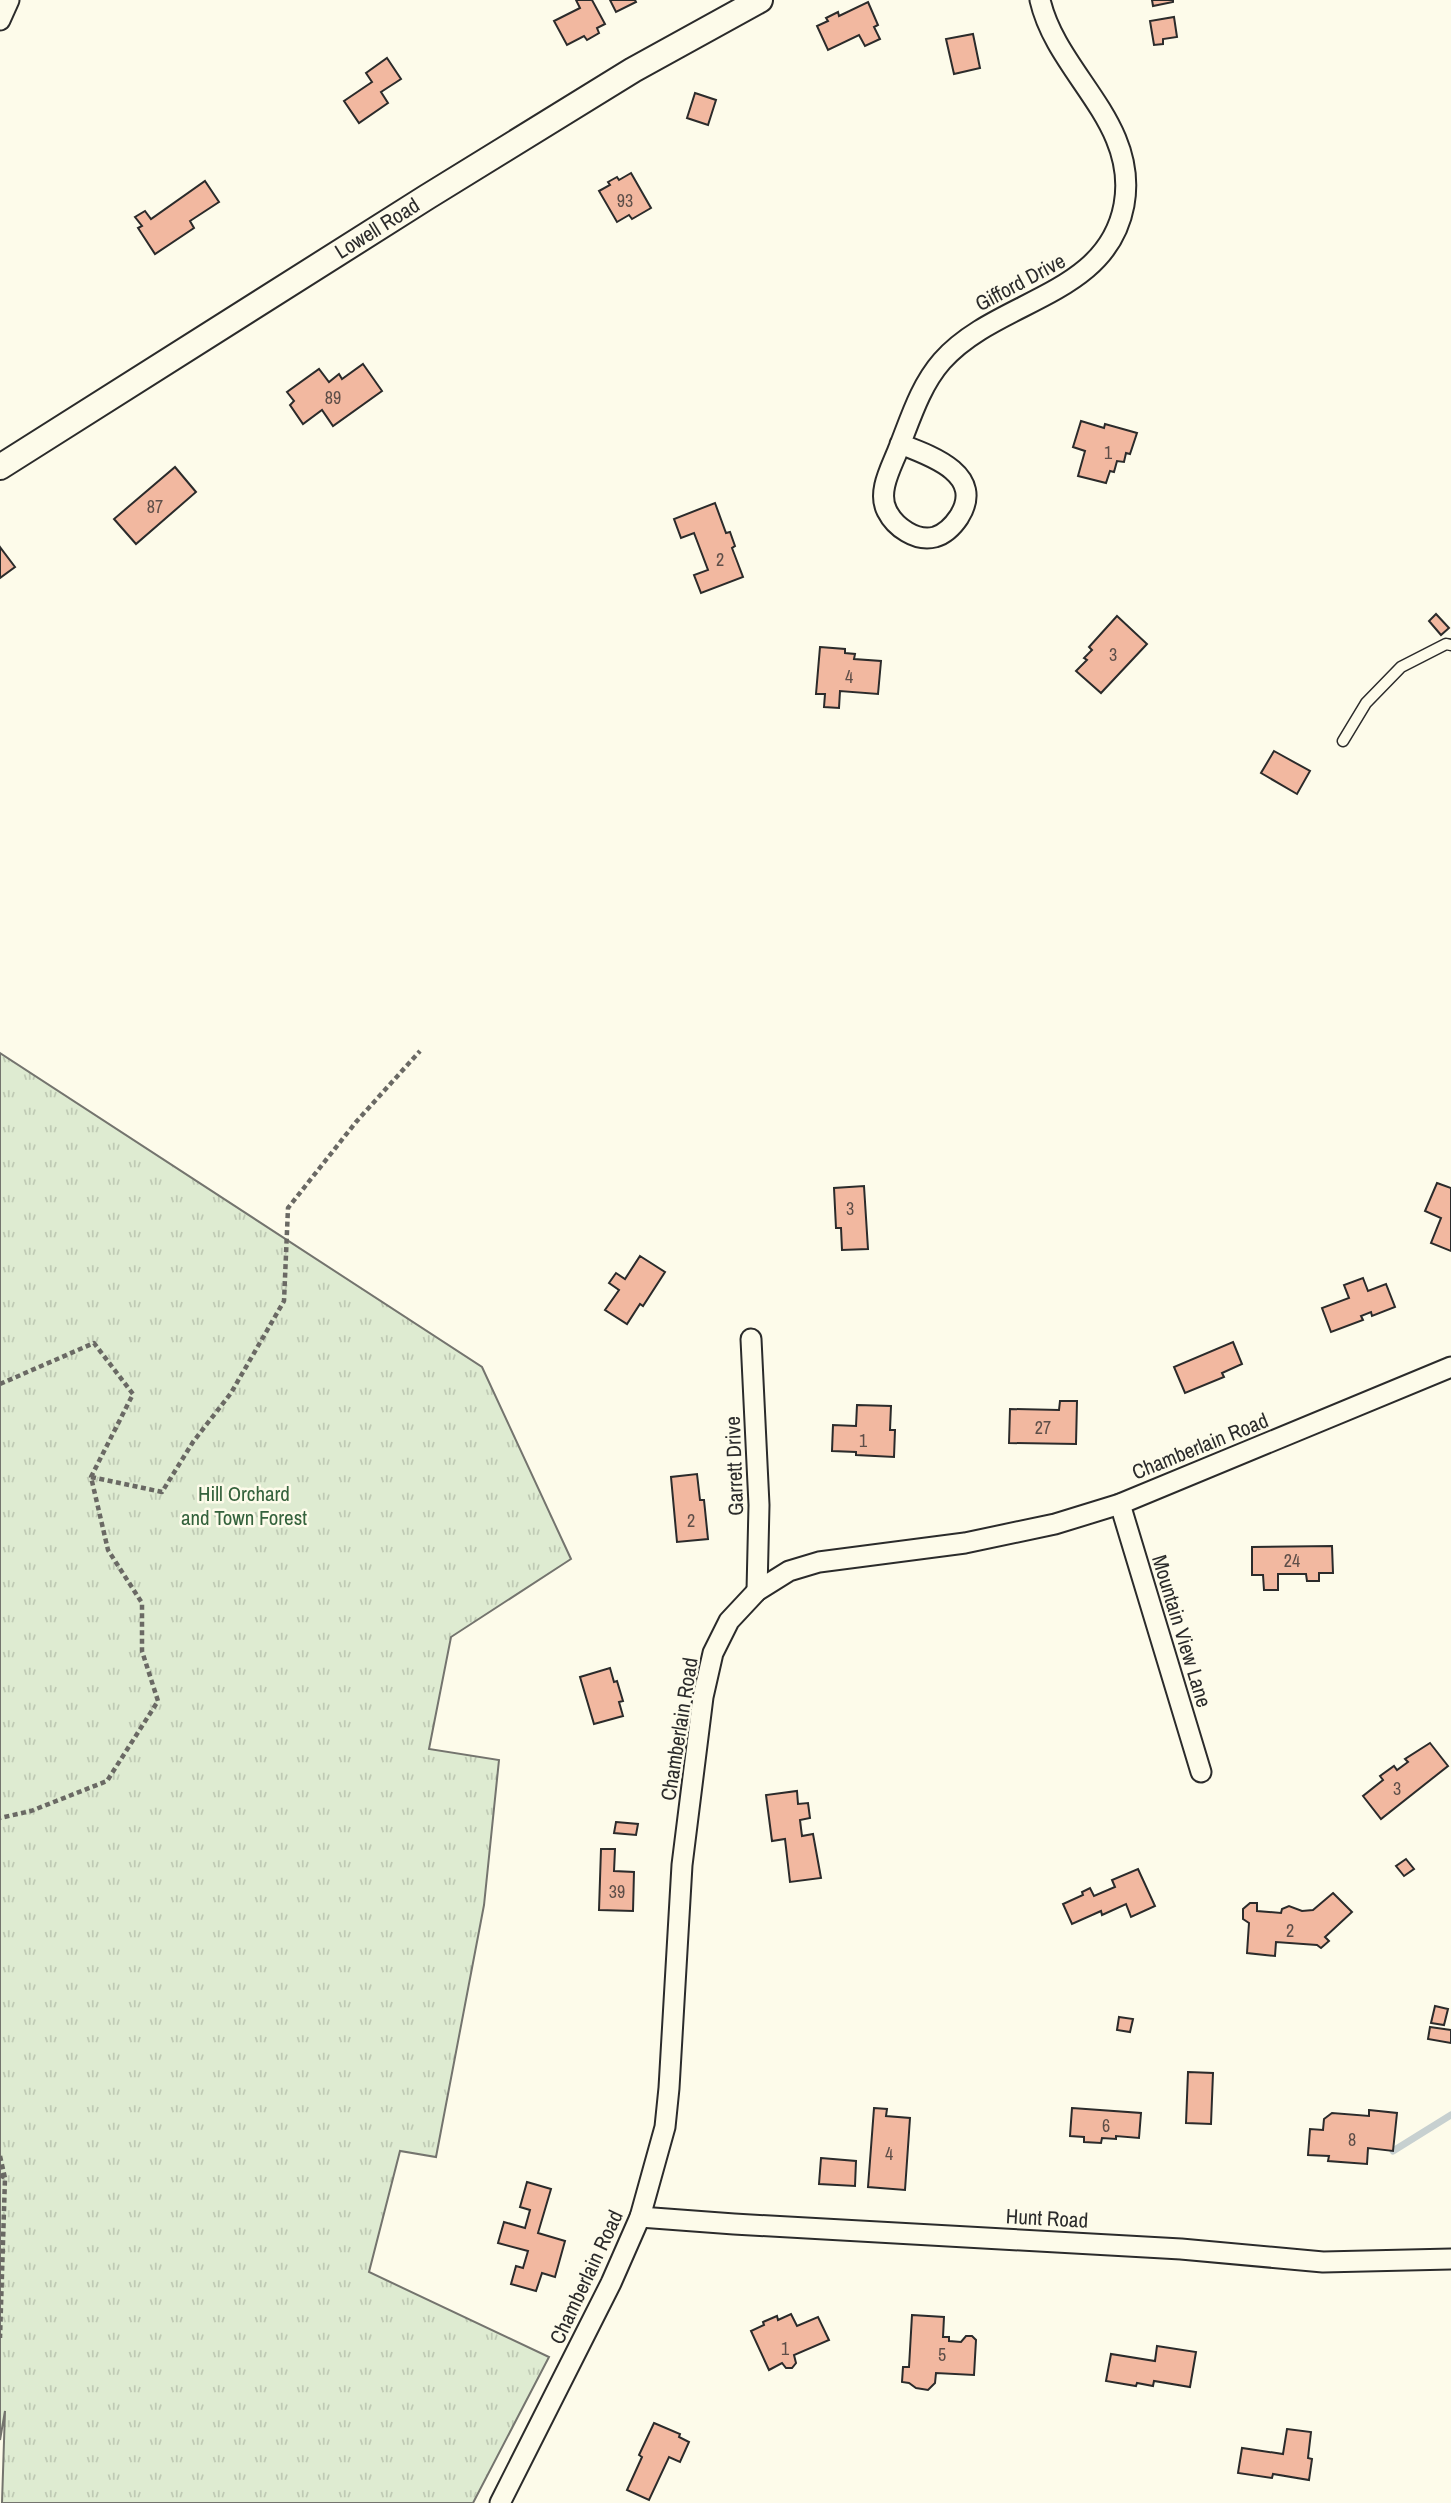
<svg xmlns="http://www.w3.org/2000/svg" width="1451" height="2503" font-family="'Archivo Narrow',sans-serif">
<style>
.grass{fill:url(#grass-tufts);stroke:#74746e;stroke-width:2}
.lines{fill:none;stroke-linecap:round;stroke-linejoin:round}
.stream{stroke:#c7d0d0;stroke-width:7}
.building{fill:#f2b8a0;stroke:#2b2b2b;stroke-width:2}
.service-casing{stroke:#2b2b2b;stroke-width:13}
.minor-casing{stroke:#2b2b2b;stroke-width:23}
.tertiary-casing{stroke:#2b2b2b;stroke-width:28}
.path{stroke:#6a6964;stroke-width:4.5;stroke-dasharray:5 3.5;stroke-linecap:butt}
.service{stroke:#fdfbea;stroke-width:10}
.minor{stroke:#fdfbea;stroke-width:19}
.tertiary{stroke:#fdfbea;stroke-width:24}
.labels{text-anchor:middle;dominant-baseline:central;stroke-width:5;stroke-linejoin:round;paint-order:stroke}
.number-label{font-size:18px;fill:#5d4e48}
.street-label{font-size:21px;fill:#2b2b2b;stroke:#fdfbea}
.park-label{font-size:21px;fill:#34623c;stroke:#fdfbea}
</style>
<defs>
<pattern id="grass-tufts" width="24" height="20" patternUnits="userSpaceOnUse" patternTransform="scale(1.75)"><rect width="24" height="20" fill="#deebd1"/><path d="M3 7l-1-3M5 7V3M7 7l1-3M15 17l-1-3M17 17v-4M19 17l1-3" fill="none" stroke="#bfcab4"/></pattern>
</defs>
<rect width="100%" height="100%" fill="#fdfbea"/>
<path class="grass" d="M0,1053L482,1367L571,1559L451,1637L429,1749L499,1760L484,1905L436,2157L400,2151L369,2272L549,2357L473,2503H2L5,2411L0,2440Z"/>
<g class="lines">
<path class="stream" d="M1393,2151L1451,2115"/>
</g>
<g class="building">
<path d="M576,0H592L605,24L597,28L599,33L587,40L584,36L567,45L554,21L580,8Z"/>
<path d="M610,0H635L636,2L616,12Z"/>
<path d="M1152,0H1173V2L1153,6Z"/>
<path d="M868,2L878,25L874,27L880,39L865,46L859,35L828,50L817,26L828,21L826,18L838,12L839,16Z"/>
<path d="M1174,17L1177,37L1163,39V44L1154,45L1150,21Z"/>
<path d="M973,34L980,68L954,74L946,39Z"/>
<path d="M387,58L401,79L381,92L388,103L359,123L344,101L372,82L366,73Z"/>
<path d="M695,93L716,100L708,125L687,118Z"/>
<path d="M631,173L651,208L632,219L629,215L617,222L599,191L610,185L608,182L617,177L619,180Z"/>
<path d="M205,181L219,202L190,221L194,228L155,254L138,228L142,226L135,217L145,211L151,219Z"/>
<path d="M363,364L382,391L333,426L322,410L303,424L290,405L294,401L287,392L319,369L329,382L339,374L342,379Z"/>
<path d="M1081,421L1104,428L1105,424L1137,433L1130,454L1126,453L1124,462L1117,461L1114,472L1110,471L1106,483L1078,476L1085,451L1073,447Z"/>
<path d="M175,467L196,492L136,544L114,519Z"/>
<path d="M715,503L726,533L730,532L735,546L732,548L743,577L701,593L694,575L708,570L694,533L681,538L674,519Z"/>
<path d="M0,547L15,567L0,578Z"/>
<path d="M1436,614L1449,628L1441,635L1429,621Z"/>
<path d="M1117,616L1147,644L1101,693L1076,671L1087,660L1084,658L1092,650L1089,647Z"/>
<path d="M820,647L845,649V653L855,654L854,659L881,661L878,694L840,691L839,708L824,707L825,694H816Z"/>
<path d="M1274,751L1310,771L1297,794L1261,773Z"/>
<path d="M1437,1183L1451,1188V1251L1431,1243L1441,1218L1425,1211Z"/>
<path d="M864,1186L868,1249L842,1250L841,1228H836L834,1188Z"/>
<path d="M640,1256L665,1272L643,1306L640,1304L627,1324L605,1310L619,1290L609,1283L616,1273L625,1279Z"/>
<path d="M1363,1278L1368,1291L1386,1284L1395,1307L1372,1316L1371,1312L1361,1316L1363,1320L1331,1332L1322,1308L1349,1298L1344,1285Z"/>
<path d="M1233,1342L1242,1364L1222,1373L1224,1377L1185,1393L1174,1367Z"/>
<path d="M1060,1401H1077L1076,1444L1009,1443L1010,1409L1059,1410Z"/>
<path d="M857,1405L891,1406L890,1430H895L894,1457L856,1455V1452L832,1451L833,1425L856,1426Z"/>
<path d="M697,1474L700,1500H704L708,1539L677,1542L671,1477Z"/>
<path d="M1332,1546L1333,1573H1319V1581H1307L1306,1574H1278V1590H1264L1263,1575H1252V1547Z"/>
<path d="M610,1668L614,1682L617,1681L623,1701L619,1702L623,1716L594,1724L580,1677Z"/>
<path d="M1430,1743L1448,1766L1381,1819L1363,1796L1383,1780L1380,1776L1394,1766L1397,1770L1408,1762L1405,1759Z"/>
<path d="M797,1791L798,1804L808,1803L810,1818L800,1820L802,1836L813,1834L821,1878L790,1882L785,1839L772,1841L766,1795Z"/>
<path d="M616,1822L638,1824L636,1835L614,1833Z"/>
<path d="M601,1849H615L614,1871L634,1872L633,1911L599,1910Z"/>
<path d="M1406,1859L1414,1869L1404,1876L1396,1866Z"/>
<path d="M1138,1869L1155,1906L1131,1917L1126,1904L1102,1915L1101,1911L1072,1924L1063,1904L1083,1895L1082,1892L1090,1888L1094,1896L1115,1887L1112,1880Z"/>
<path d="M1333,1893L1352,1912L1325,1937L1329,1941L1321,1948L1317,1945L1276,1942L1275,1956L1247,1953L1249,1923L1243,1919V1909L1250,1903H1257V1911L1281,1913L1282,1909L1289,1906L1302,1911L1313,1910Z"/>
<path d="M1435,2006L1448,2009L1444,2025L1431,2023Z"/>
<path d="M1119,2017L1133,2019L1130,2032L1117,2030Z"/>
<path d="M1430,2027L1451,2030V2043L1428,2039Z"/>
<path d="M1188,2072L1213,2073L1211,2124L1186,2123Z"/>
<path d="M874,2108L887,2109L886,2116L910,2118L905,2190L868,2187Z"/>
<path d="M1072,2108L1141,2113L1139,2138L1116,2136V2139L1102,2138L1101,2143L1084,2142V2137L1070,2136Z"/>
<path d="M1369,2110L1397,2113L1393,2151L1368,2148L1367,2164L1328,2161L1329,2156L1308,2155L1310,2129L1323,2130L1324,2119L1332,2113L1369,2116Z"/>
<path d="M821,2158L856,2161L855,2186L819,2184Z"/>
<path d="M527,2182L551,2189L538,2233L565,2241L555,2277L542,2273L536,2291L511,2284L516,2266L523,2268L528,2251L498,2243L504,2222L525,2228L530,2210L520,2207Z"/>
<path d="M791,2314L797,2326L818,2317L829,2340L794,2355L796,2363L792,2368H786L782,2363L769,2370L751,2331L764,2325L763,2322L777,2316L778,2320Z"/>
<path d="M912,2315L944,2317L943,2337H949V2341L961,2342L966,2336H972L976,2340L974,2375L936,2373L935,2383L928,2390L916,2388L909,2383L902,2382L903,2367H909Z"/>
<path d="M1157,2346L1196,2352L1190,2387L1154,2381L1153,2386L1137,2383L1136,2386L1106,2381L1111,2354L1155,2361Z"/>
<path d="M654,2423L680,2434L679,2437L689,2442L680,2462L669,2457L649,2500L627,2490L642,2457L639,2455Z"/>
<path d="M1287,2429L1311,2432L1308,2458L1312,2459L1309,2480L1273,2474L1272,2478L1238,2473L1242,2448L1283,2454Z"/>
</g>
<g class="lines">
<defs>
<path id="service" d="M1343,741L1366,703L1401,667L1446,644L1451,645"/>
<g id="minor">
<path d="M0,20L9,0"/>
<path d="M900,444C929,455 986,474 959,517C953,526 945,534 935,537C916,542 895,527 887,511C877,492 891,468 898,450C910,420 920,386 942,361C997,299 1107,297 1124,205C1139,122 1057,74 1040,0"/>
<path d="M751,1339L759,1505L757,1591"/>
<path d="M1120,1504L1201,1772"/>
<path d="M640,2217L734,2224L1181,2249L1323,2262L1451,2259"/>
<path d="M500,2503L611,2283L640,2217L665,2127L669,2088L682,1865L703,1697L713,1653L729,1621L757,1591L789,1571L819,1562L965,1543L1055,1524L1120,1504L1451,1367"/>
</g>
<path id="tertiary" d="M0,467L427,197L633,70L760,0"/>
</defs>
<use href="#service" class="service-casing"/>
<use href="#minor" class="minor-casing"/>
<use href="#tertiary" class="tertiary-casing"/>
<g class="path">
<path d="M0,1384L94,1343L133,1394L91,1477L108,1550L142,1603V1651L158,1701L107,1781L31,1811L0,1818"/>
<path d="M91,1477L162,1492L193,1442L231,1393L284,1301L288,1208L356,1122L420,1051"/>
<path d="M0,2156L5,2178"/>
<path d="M0,2175L5,2178L0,2338"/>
</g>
<use href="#service" class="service"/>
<use href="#minor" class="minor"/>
<use href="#tertiary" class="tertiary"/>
</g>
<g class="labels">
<g class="number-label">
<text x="625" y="200">93</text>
<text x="333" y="397">89</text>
<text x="1108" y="452">1</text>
<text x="155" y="506">87</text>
<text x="720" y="559">2</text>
<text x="1113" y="654">3</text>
<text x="849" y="676">4</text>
<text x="850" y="1208">3</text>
<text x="1043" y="1427">27</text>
<text x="863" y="1440">1</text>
<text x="691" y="1520">2</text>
<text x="1292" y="1560">24</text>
<text x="1397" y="1788">3</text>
<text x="617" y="1891">39</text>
<text x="1290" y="1930">2</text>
<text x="1106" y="2125">6</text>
<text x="1352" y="2139">8</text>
<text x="889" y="2153">4</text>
<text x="785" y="2348">1</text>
<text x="942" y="2354">5</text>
</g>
<g class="street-label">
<text transform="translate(377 228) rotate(-32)">Lowell Road</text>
<text transform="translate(1020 282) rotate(-28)">Gifford Drive</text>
<text transform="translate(1200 1446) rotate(-22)">Chamberlain Road</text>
<text transform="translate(734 1466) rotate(-92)">Garrett Drive</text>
<text transform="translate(1182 1631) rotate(73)">Mountain View Lane</text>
<text transform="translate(679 1729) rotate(-81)">Chamberlain Road</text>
<text transform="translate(1047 2218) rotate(3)">Hunt Road</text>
<text transform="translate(586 2277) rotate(-65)">Chamberlain Road</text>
</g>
<g class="park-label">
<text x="244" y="1493">Hill Orchard<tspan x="244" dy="24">and Town Forest</tspan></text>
</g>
</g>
</svg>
